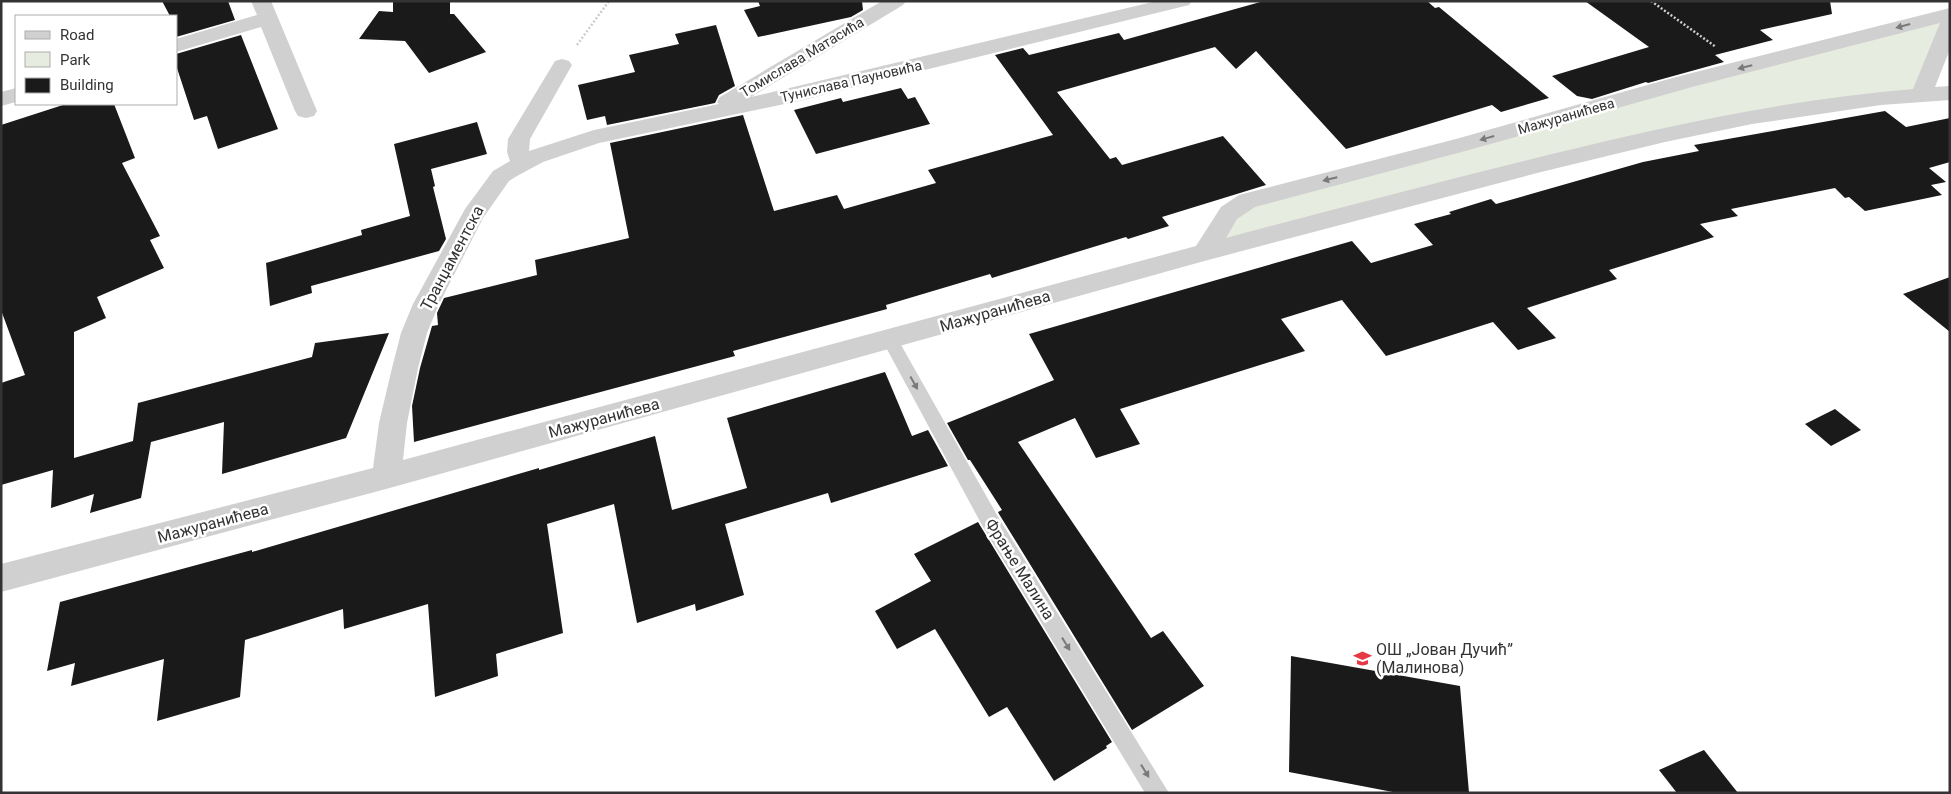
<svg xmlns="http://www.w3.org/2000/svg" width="1951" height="794" font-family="Roboto,sans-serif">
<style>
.green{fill:#e6ecdf}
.building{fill:#1a1a1a}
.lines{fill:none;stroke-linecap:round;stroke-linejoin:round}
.path{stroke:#cdcdcd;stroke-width:2.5;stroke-dasharray:2 2;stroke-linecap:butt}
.lane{fill:#d0d0d0;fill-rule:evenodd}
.street{fill:#d0d0d0;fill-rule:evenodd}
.oneway{fill:#7a7a7a}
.labels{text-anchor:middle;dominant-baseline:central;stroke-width:5;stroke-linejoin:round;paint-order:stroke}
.far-street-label{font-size:14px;fill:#333;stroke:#fff}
.street-label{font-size:16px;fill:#333;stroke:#fff}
.poi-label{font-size:16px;fill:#333;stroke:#fff;text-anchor:start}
</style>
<rect width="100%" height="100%" fill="#fff"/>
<path class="green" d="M1944,20L1917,90L1806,105L1217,244L1245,208L1689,85Z"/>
<g class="building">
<path d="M162,1H228L235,20L176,37V16H170Z"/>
<path d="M393,1H450V14H454L486,52L429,73L405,41L359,39L379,11L393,12Z"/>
<path d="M758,1H862L863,10L851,17L758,37L744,10L760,6Z"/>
<path d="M1264,1H1427L1435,8L1439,7L1549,98L1501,112L1492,105L1346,149L1256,51L1236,69L1215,47L1057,92L1110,159L1116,157L1122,165L1223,136L1266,185L1162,217L1169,226L1128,239L1126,237L992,278L990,274L886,305L887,309L733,351L735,356L414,442L412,406L420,368L432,326L438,325L437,313L444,298L537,275L535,260L629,238L610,143L743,115L774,211L837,195L844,209L936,183L928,170L1053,135L995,55L1023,48L1029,55L1119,33L1124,40Z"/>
<path d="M1585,1H1830L1832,14L1760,30L1773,40L1715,55L1724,62L1648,83L1646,82L1592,99L1577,96L1552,76L1649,47Z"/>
<path d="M716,25L735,86L719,95L715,103L607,125L605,116L587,120L578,85L635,72L629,55L679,44L675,34Z"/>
<path d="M241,35L278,129L218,149L207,116L194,120L176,65V54Z"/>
<path d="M901,88L908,99L915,97L930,124L816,154L794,110L841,98L843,102Z"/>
<path d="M66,104H114L135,158L122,163L160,236L150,240L164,268L97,297L106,318L74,332V458L133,441L138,403L312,357L315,343L389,333L346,438L222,474L224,422L151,442L141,498L90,513L94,494L51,508L53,470L1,485V383L25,375L1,310V125Z"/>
<path d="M1885,111L1906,127L1950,118V162L1929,168L1946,182L1931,185L1942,195L1865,211L1849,197L1845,198L1835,188L1731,209L1738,216L1700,224L1714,237L1609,270L1617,279L1527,308L1556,338L1518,350L1493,322L1386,356L1342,300L1281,319L1305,351L1120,409L1140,444L1096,458L1075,418L1018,442L1151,638L1163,631L1204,686L1132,730L999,514L998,512L1002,510L970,460H968L947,423L1054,380L1029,334L1352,241L1371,263L1433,245L1414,224L1451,214L1449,212L1491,199L1496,204L1643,162L1699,151L1694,145Z"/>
<path d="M477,122L487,154L431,169L435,186L433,187L446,239L439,251L311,286L312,293L270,306L266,263L362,235L361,230L410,216L394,144Z"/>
<path d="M1950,277V332L1903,294Z"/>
<path d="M885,372L912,436L928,430L948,466L831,503L828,493L725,524L744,595L696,611L695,604L637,623L614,504L547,524L563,633L496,654L498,676L435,697L428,604L344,629L343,609L245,640L240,697L157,721L164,659L71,686L75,663L47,671L60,602L252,550V552L539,468V470L655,436L672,510L747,488L727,418Z"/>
<path d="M1835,409L1861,430L1831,446L1805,424Z"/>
<path d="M978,522L1112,742L1106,746L1107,748L1054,781L1007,707L989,717L935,629L897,649L875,611L931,581L914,554Z"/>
<path d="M1291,656L1460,686L1469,793H1398L1289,772Z"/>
<path d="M1704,750L1738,793H1677L1659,770Z"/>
</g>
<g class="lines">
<g class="path">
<path d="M1651,1L1716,47"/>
<path d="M577,45L609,1"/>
</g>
<path class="lane" d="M890,334L896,336L997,515L1169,793H1145L983,527L882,340L884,336Z"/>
<g class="street">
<path d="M251,1H271L317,111L314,116L306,118L298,116L295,111L261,27L176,52V39L257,15Z"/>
<path d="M882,1H906L903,5L751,97L1157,1H1192L1189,5L799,101L599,143L543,162L517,176L509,181L483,218L439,304L427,333L418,368L407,423L403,460L1196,246L1221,207L1239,195L1456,139L1676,77L1950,8V49L1935,87L1950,86V100L1881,105L1752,124L1665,142L1537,173L1208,260L386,489L1,592V564L373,468L379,423L392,368L401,333L413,304L465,209L493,171L510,161L507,152L508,139L555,61L562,59L569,61L572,65L530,139L529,151L594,130L719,104L717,102L720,97ZM1940,23L1913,89C1791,99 1671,125 1552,154C1443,181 1334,209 1226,238L1237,219L1255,207L1469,150L1692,87Z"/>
<path d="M16,88V102L1,106V92Z"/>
</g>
</g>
<defs><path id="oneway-solid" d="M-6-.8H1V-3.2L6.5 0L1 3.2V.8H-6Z" transform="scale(1.25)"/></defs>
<g class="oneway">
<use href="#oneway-solid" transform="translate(1903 26) rotate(165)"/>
<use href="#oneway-solid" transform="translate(1745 67) rotate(166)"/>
<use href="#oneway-solid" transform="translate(1487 138) rotate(164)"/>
<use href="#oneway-solid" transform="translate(1330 179) rotate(166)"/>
<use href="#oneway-solid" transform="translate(914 383) rotate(61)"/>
<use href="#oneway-solid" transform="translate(1066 644) rotate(58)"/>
<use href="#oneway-solid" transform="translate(1145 771) rotate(58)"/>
</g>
<defs>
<symbol id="school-bare" viewBox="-9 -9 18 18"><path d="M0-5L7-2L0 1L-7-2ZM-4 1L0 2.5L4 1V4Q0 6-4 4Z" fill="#e63946" stroke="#fff" stroke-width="2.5" paint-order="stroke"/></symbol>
</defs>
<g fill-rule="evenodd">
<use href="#school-bare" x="1350" y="646" width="25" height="25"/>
</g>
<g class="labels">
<g class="far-street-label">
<text transform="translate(802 57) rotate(-31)">Томислава Матасића</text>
<text transform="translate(851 81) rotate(-13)">Тунислава Пауновића</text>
<text transform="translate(1566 116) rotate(-16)">Мажуранићева</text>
</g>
<g class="street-label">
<text transform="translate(452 258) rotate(-62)">Транџаментска</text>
<text transform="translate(995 311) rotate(-16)">Мажуранићева</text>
<text transform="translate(604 418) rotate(-15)">Мажуранићева</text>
<text transform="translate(213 523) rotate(-15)">Мажуранићева</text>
<text transform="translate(1020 569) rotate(58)">Фрање Малина</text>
</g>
<g class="poi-label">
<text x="1376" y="649">ОШ „Јован Дучић”<tspan x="1376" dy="18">(Малинова)</tspan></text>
</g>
</g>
<rect width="1951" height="794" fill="none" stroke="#333333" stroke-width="5"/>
<rect x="15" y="15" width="162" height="90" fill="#ffffff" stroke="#adadad"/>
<rect x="25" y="31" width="25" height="8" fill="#d0d0d0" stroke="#adadad"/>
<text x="60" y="40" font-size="15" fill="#333333">Road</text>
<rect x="25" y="52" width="25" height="15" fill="#e6ecdf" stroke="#adadad"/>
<text x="60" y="65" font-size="15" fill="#333333">Park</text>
<rect x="25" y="78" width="25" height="15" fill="#1a1a1a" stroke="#adadad"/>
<text x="60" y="90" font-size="15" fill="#333333">Building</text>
</svg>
